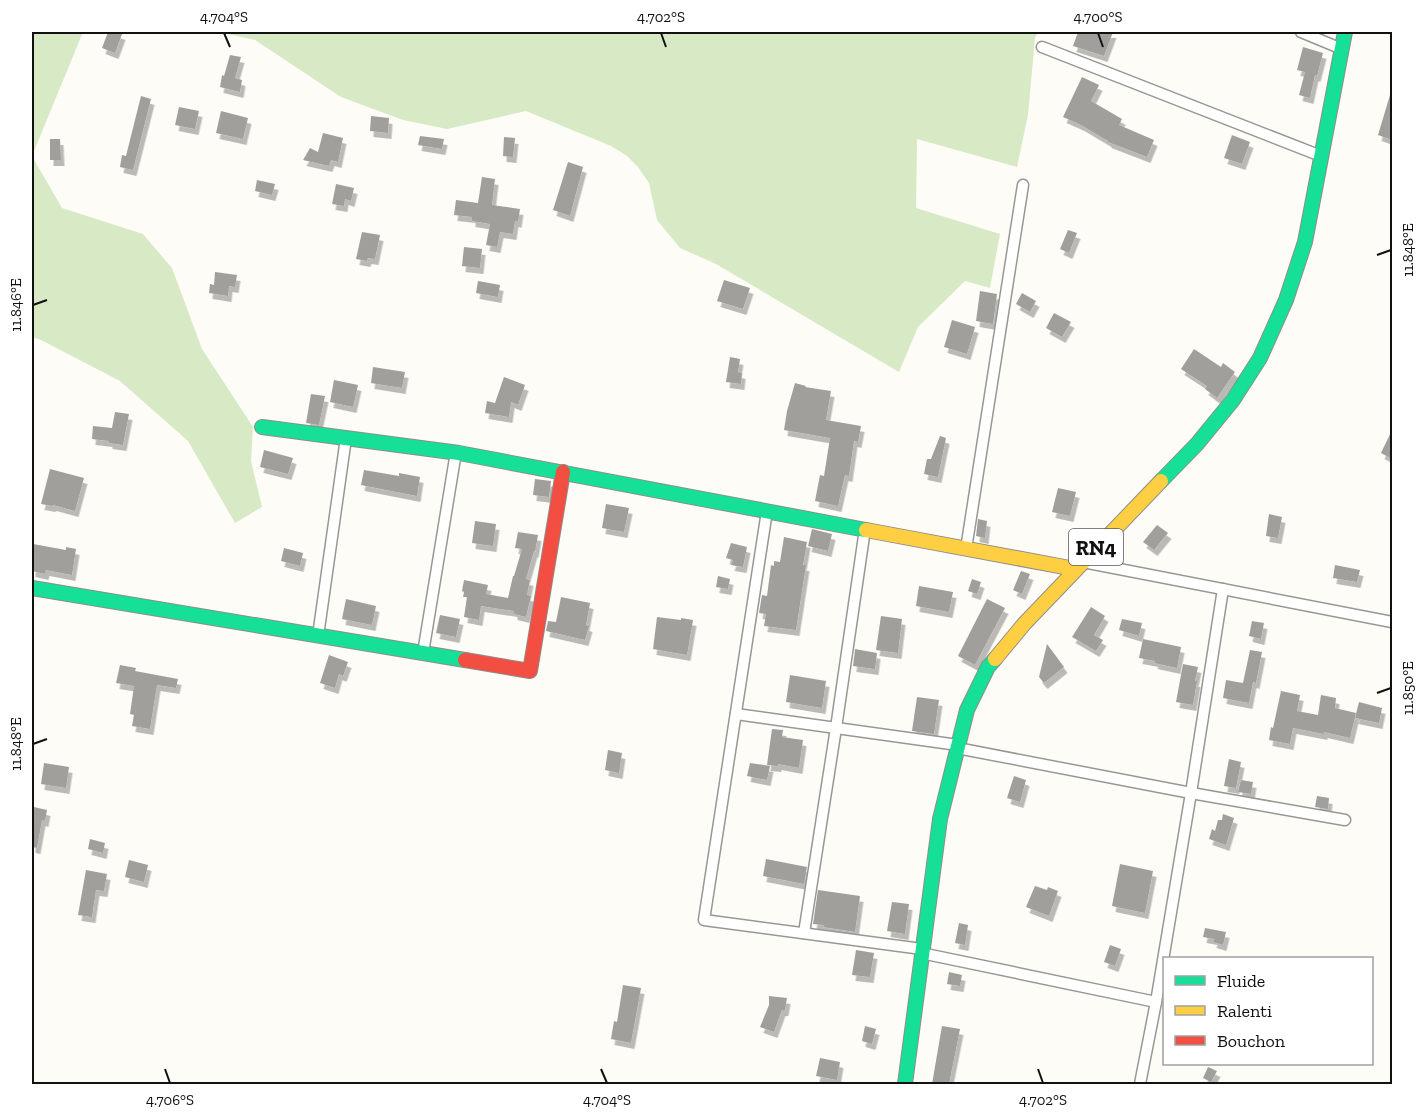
<svg xmlns="http://www.w3.org/2000/svg" width="1424" height="1116" font-family="'Zilla Slab',serif">
<style>
.forest{fill:#d8eac5}
.building{fill:#a19f9c;filter:url(#shadow)}
.lines{fill:none;stroke-linecap:round;stroke-linejoin:round}
.street-casing{stroke:#979795;stroke-width:13}
.fast-casing{stroke:#8e8d8b;stroke-width:16}
.slow-casing{stroke:#8e8d8b;stroke-width:16}
.jam-casing{stroke:#8e8d8b;stroke-width:16}
.street{stroke:#fffffe;stroke-width:10}
.fast{stroke:#16e098;stroke-width:14}
.slow{stroke:#ffcf43;stroke-width:14}
.jam{stroke:#f24e42;stroke-width:14}
.ticks{fill:none;stroke:#111;stroke-width:2}
.labels{text-anchor:middle;dominant-baseline:central;stroke-width:6;stroke-linejoin:round;paint-order:stroke}
.shield{fill:#fff;stroke:#585858;stroke-width:1.5}
.shield-label{font-size:21px;font-weight:bold;fill:#111}
.neatline{fill:none;stroke:#111;stroke-width:2}
.ticks-label{font-size:15px;text-anchor:middle;fill:#111}
</style>
<defs>
<filter id="shadow"><feDropShadow dx="3.5" dy="6" stdDeviation="0" flood-color="#0004"/></filter>
</defs>
<rect width="100%" height="100%" fill="#fdfcf7"/>
<g class="forest">
<path d="M32,32H83L32,156Z"/>
<path d="M219,32H1038L1035,38L1028,115L1017,167L917,139L916,208L1000,234L990,288L965,281L918,327L899,372L716,264L680,248L657,220L649,183L638,167L627,156L611,146L526,111L447,129L403,120L341,97L255,40Z"/>
<path d="M32,156L62,208L143,234L172,268L202,349L253,427L251,461L262,507L235,523L188,441L120,381L41,340L32,337Z"/>
</g>
<g class="building">
<path d="M108,32H116L122,34L115,53L102,48Z"/>
<path d="M1078,32H1113L1104,56L1073,46Z"/>
<path d="M1303,47L1323,53L1317,76L1315,75L1310,98L1299,95L1305,72L1297,70Z"/>
<path d="M230,55L241,57L235,78L242,80L240,92L220,87L222,75L224,76Z"/>
<path d="M1082,77L1099,85L1091,101L1122,119L1119,125L1154,140L1147,157L1108,142V141L1081,125L1063,117Z"/>
<path d="M1390,95L1392,96V140L1378,135Z"/>
<path d="M141,96L151,99L133,170L120,167L122,155L126,156Z"/>
<path d="M179,107L199,111L195,129L175,125Z"/>
<path d="M221,111L248,118L243,139L216,133Z"/>
<path d="M371,116L389,118L388,133L370,131Z"/>
<path d="M323,133L343,138L338,162L331,160L329,166L303,160L310,148L318,152Z"/>
<path d="M1232,135L1250,142L1242,164L1224,158Z"/>
<path d="M420,136L444,139L442,149L418,145Z"/>
<path d="M504,137L515,138L513,157L503,156Z"/>
<path d="M50,139H60L61,160H50Z"/>
<path d="M568,162L583,167L570,216L553,210Z"/>
<path d="M482,177L495,179L492,205L520,209L518,222L515,221L513,234L500,232L497,247L486,245L490,224L472,221V217L454,215L456,200L478,203Z"/>
<path d="M257,180L275,184L272,195L255,191Z"/>
<path d="M336,184L354,188L351,201L345,199L344,206L332,204Z"/>
<path d="M1068,230L1077,233L1069,253L1060,249Z"/>
<path d="M362,232L380,235L375,259L368,258L367,261L356,259Z"/>
<path d="M464,247L482,249L480,268L462,266Z"/>
<path d="M215,272L237,275L235,287L229,286L228,296L209,293L210,284L214,285Z"/>
<path d="M724,280L750,288L743,309L717,301Z"/>
<path d="M478,281L500,285L498,297L476,293Z"/>
<path d="M980,291L997,294L993,324L976,321Z"/>
<path d="M1022,293L1036,301L1030,312L1016,304Z"/>
<path d="M1054,313L1071,322L1062,337L1046,328Z"/>
<path d="M952,320L975,327L967,354L944,347Z"/>
<path d="M1194,349L1221,367L1223,363L1235,372L1217,398L1205,389L1207,386L1181,369Z"/>
<path d="M730,357L740,359L738,372L742,373L741,384L726,382Z"/>
<path d="M373,367L405,372L402,388L371,383Z"/>
<path d="M504,377L525,385L518,405L511,402L509,417L485,413L487,401L495,403Z"/>
<path d="M334,380L358,385L353,407L330,402Z"/>
<path d="M795,383L806,386L805,387L831,391L826,420L861,426L858,442L854,441L849,476L845,475L838,506L815,501L820,475L824,476L830,438L784,430L787,411Z"/>
<path d="M311,394L325,396L319,425L306,423Z"/>
<path d="M115,412L129,414L123,445L109,443V441L92,439L93,426L112,428Z"/>
<path d="M1392,430V459L1381,453Z"/>
<path d="M940,436L946,438L938,477L924,474L927,459H931Z"/>
<path d="M264,450L293,458L288,474L260,467Z"/>
<path d="M50,469L84,478L75,511L53,505L52,506L41,504Z"/>
<path d="M364,470L399,476V473L420,477L417,496L361,485Z"/>
<path d="M535,479L551,481L549,497L533,495Z"/>
<path d="M1058,488L1076,492L1070,516L1052,512Z"/>
<path d="M606,504L629,508L624,532L602,528Z"/>
<path d="M1269,514L1282,517L1278,538L1266,536Z"/>
<path d="M978,519L987,521L985,538L976,536Z"/>
<path d="M475,521L496,524L493,546L472,543Z"/>
<path d="M1157,525L1168,533L1154,550L1143,542Z"/>
<path d="M812,529L832,534L828,551L808,546Z"/>
<path d="M518,532L538,535L535,552L534,551L526,579L530,580L527,595L531,596L526,617L514,614V611L481,606L479,620L464,617L467,597H463L464,592L462,591L464,580L488,585L486,594L508,598L513,576H514L522,549L515,548Z"/>
<path d="M784,537L807,542L803,565H806L796,630L764,626L766,614L759,613L762,595L767,596L771,565L774,566V561L780,562Z"/>
<path d="M731,543L747,547L743,567L731,565L733,560L726,558Z"/>
<path d="M33,544L66,550V547L76,549L72,575L46,570L45,574L32,571V553Z"/>
<path d="M284,548L303,553L300,566L281,561Z"/>
<path d="M1335,565L1360,570L1357,582L1333,578Z"/>
<path d="M1021,571L1030,574L1022,594L1013,590Z"/>
<path d="M718,576L730,579L728,589L716,587Z"/>
<path d="M972,579L981,582L977,594L968,591Z"/>
<path d="M919,586L953,592L949,612L916,606Z"/>
<path d="M561,597L590,603L586,625L589,626L585,640L546,631L548,621L556,622Z"/>
<path d="M346,599L376,606L372,625L342,619Z"/>
<path d="M987,599L1005,608L975,665L958,656Z"/>
<path d="M1091,607L1105,616L1094,635L1103,640L1096,651L1072,637Z"/>
<path d="M440,615L460,619L456,637L436,633Z"/>
<path d="M881,616L902,619L898,653L876,650Z"/>
<path d="M657,617L681,620V618L693,620L687,655L653,649Z"/>
<path d="M1122,619L1142,623L1139,636L1119,630Z"/>
<path d="M1252,621L1264,623L1261,639L1249,636Z"/>
<path d="M1143,639L1181,647L1177,668L1154,663L1155,661L1139,658Z"/>
<path d="M1047,644L1064,667L1044,683L1039,677Z"/>
<path d="M855,649L877,653L875,669L853,666Z"/>
<path d="M1250,650L1262,652L1256,683L1253,682L1249,703L1223,698L1226,680L1243,683Z"/>
<path d="M329,655L348,662L343,676L339,674L335,688L320,683Z"/>
<path d="M1183,664L1198,667L1195,681H1197L1193,705L1176,702Z"/>
<path d="M120,665L136,668L135,671L178,679L176,688L157,685L150,729L132,726L134,715L130,714L134,686L116,683Z"/>
<path d="M790,675L826,681L822,708L786,702Z"/>
<path d="M1281,691L1300,695L1297,711L1318,715L1321,695L1336,698L1335,708L1356,713L1350,738L1324,732V734L1293,728L1290,744L1269,740L1271,727L1273,728Z"/>
<path d="M917,697L939,700L934,734L912,731Z"/>
<path d="M1359,702L1382,708L1379,723L1355,718Z"/>
<path d="M772,729L783,730L782,737L803,740L799,768L778,764V766L767,765Z"/>
<path d="M608,750L622,753L619,773L605,770Z"/>
<path d="M1229,759L1241,762L1236,788L1224,786Z"/>
<path d="M44,763L69,767L66,788L41,784Z"/>
<path d="M750,763L770,766L767,780L747,776Z"/>
<path d="M1014,776L1026,780L1020,802L1007,798Z"/>
<path d="M1241,780L1253,782L1251,794L1238,792Z"/>
<path d="M1317,796L1329,798L1328,809L1315,807Z"/>
<path d="M34,807L47,810L45,821L42,820L37,848L32,847V820Z"/>
<path d="M1223,814L1234,818L1226,845L1209,839L1212,829L1215,831L1218,820H1222Z"/>
<path d="M90,839L105,843L103,853L88,849Z"/>
<path d="M766,859L807,867L804,884L763,876Z"/>
<path d="M129,860L148,865L144,882L125,877Z"/>
<path d="M1120,864L1153,871L1145,913L1112,906Z"/>
<path d="M86,870L107,874L104,891L96,890L92,917L78,915Z"/>
<path d="M1035,886L1047,890L1048,887L1058,891L1049,916L1026,907Z"/>
<path d="M818,890L860,896L855,932L823,927L824,925L813,924Z"/>
<path d="M892,902L909,904L905,934L887,931Z"/>
<path d="M959,923L968,925L965,945L955,943Z"/>
<path d="M1205,928L1226,932L1223,945L1213,942L1214,939L1203,937Z"/>
<path d="M1110,945L1121,949L1115,966L1104,962Z"/>
<path d="M856,950L874,953L870,977L852,975Z"/>
<path d="M949,972L962,975L960,986L947,984Z"/>
<path d="M623,985L641,988L631,1043L611,1039L614,1021L617,1022Z"/>
<path d="M769,996L787,998L785,1010H782L774,1032L760,1027L769,1005Z"/>
<path d="M865,1026L876,1029L872,1044L862,1041Z"/>
<path d="M942,1026L960,1029L949,1084H932Z"/>
<path d="M820,1058L840,1062L837,1080L816,1076Z"/>
<path d="M1208,1067L1217,1071L1211,1082L1203,1078Z"/>
</g>
<g class="lines">
<defs>
<g id="street">
<path d="M1301,32L1342,49"/>
<path d="M1042,47L1321,156"/>
<path d="M767,511L704,920L922,949"/>
<path d="M966,549L1023,185"/>
<path d="M1083,562L1392,622"/>
<path d="M318,636L346,438"/>
<path d="M423,653L456,452"/>
<path d="M736,714L958,745"/>
<path d="M957,748L1191,793L1345,820"/>
<path d="M804,933L836,728L865,529"/>
<path d="M921,953L1156,1002L1191,793L1223,589"/>
<path d="M1140,1084L1156,1002"/>
</g>
<g id="fast">
<path d="M262,427L459,453L866,530"/>
<path d="M1161,481L1197,444L1233,400L1260,358L1286,300L1305,242L1345,32"/>
<path d="M32,588L465,660"/>
<path d="M905,1084L940,819L967,710L988,667L995,659"/>
</g>
<g id="slow">
<path d="M866,530L1075,569"/>
<path d="M995,659L1024,624L1161,481"/>
</g>
<path id="jam" d="M465,660L530,671L563,472"/>
</defs>
<use href="#street" class="street-casing"/>
<use href="#fast" class="fast-casing"/>
<use href="#slow" class="slow-casing"/>
<use href="#jam" class="jam-casing"/>
<use href="#street" class="street"/>
<use href="#fast" class="fast"/>
<use href="#slow" class="slow"/>
<use href="#jam" class="jam"/>
</g>
<path class="ticks" d="M224,33L230,47M661,33L666,47M1098,33L1103,47M1377,255L1391,250M33,305L47,300M1377,693L1391,688M33,744L47,739M165,1069L170,1083M601,1069L607,1083M1038,1069L1043,1083"/>
<g class="labels">
<rect class="shield" x="1069" y="529" width="54" height="36" rx="4.5"/>
<g class="shield-label">
<text x="1096" y="547">RN4</text>
</g>
</g>
<rect width="1424" height="1116" fill="none" stroke="#ffffff" stroke-width="66"/>
<rect x="1163" y="957" width="210" height="108" fill="#ffffff" stroke="#a0a0a0" stroke-width="1.5"/>
<rect x="1175" y="976" width="30" height="9" fill="#16e098" stroke="#a0a0a0" stroke-width="1.5"/>
<text x="1217" y="987" font-size="18" fill="#111111">Fluide</text>
<rect x="1175" y="1006" width="30" height="9" fill="#ffcf43" stroke="#a0a0a0" stroke-width="1.5"/>
<text x="1217" y="1017" font-size="18" fill="#111111">Ralenti</text>
<rect x="1175" y="1036" width="30" height="9" fill="#f24e42" stroke="#a0a0a0" stroke-width="1.5"/>
<text x="1217" y="1047" font-size="18" fill="#111111">Bouchon</text>
<rect x="33" y="33" width="1358" height="1050" class="neatline"/>
<g class="ticks-label">
<text x="224" y="22">4.704°S</text>
<text x="661" y="22">4.702°S</text>
<text x="1098" y="22">4.700°S</text>
<text transform="translate(1408 250) rotate(-90)" y="5">11.848°E</text>
<text transform="translate(16 305) rotate(-90)" y="5">11.846°E</text>
<text transform="translate(1408 688) rotate(-90)" y="5">11.850°E</text>
<text transform="translate(16 744) rotate(-90)" y="5">11.848°E</text>
<text x="170" y="1105">4.706°S</text>
<text x="607" y="1105">4.704°S</text>
<text x="1043" y="1105">4.702°S</text>
</g>
</svg>
